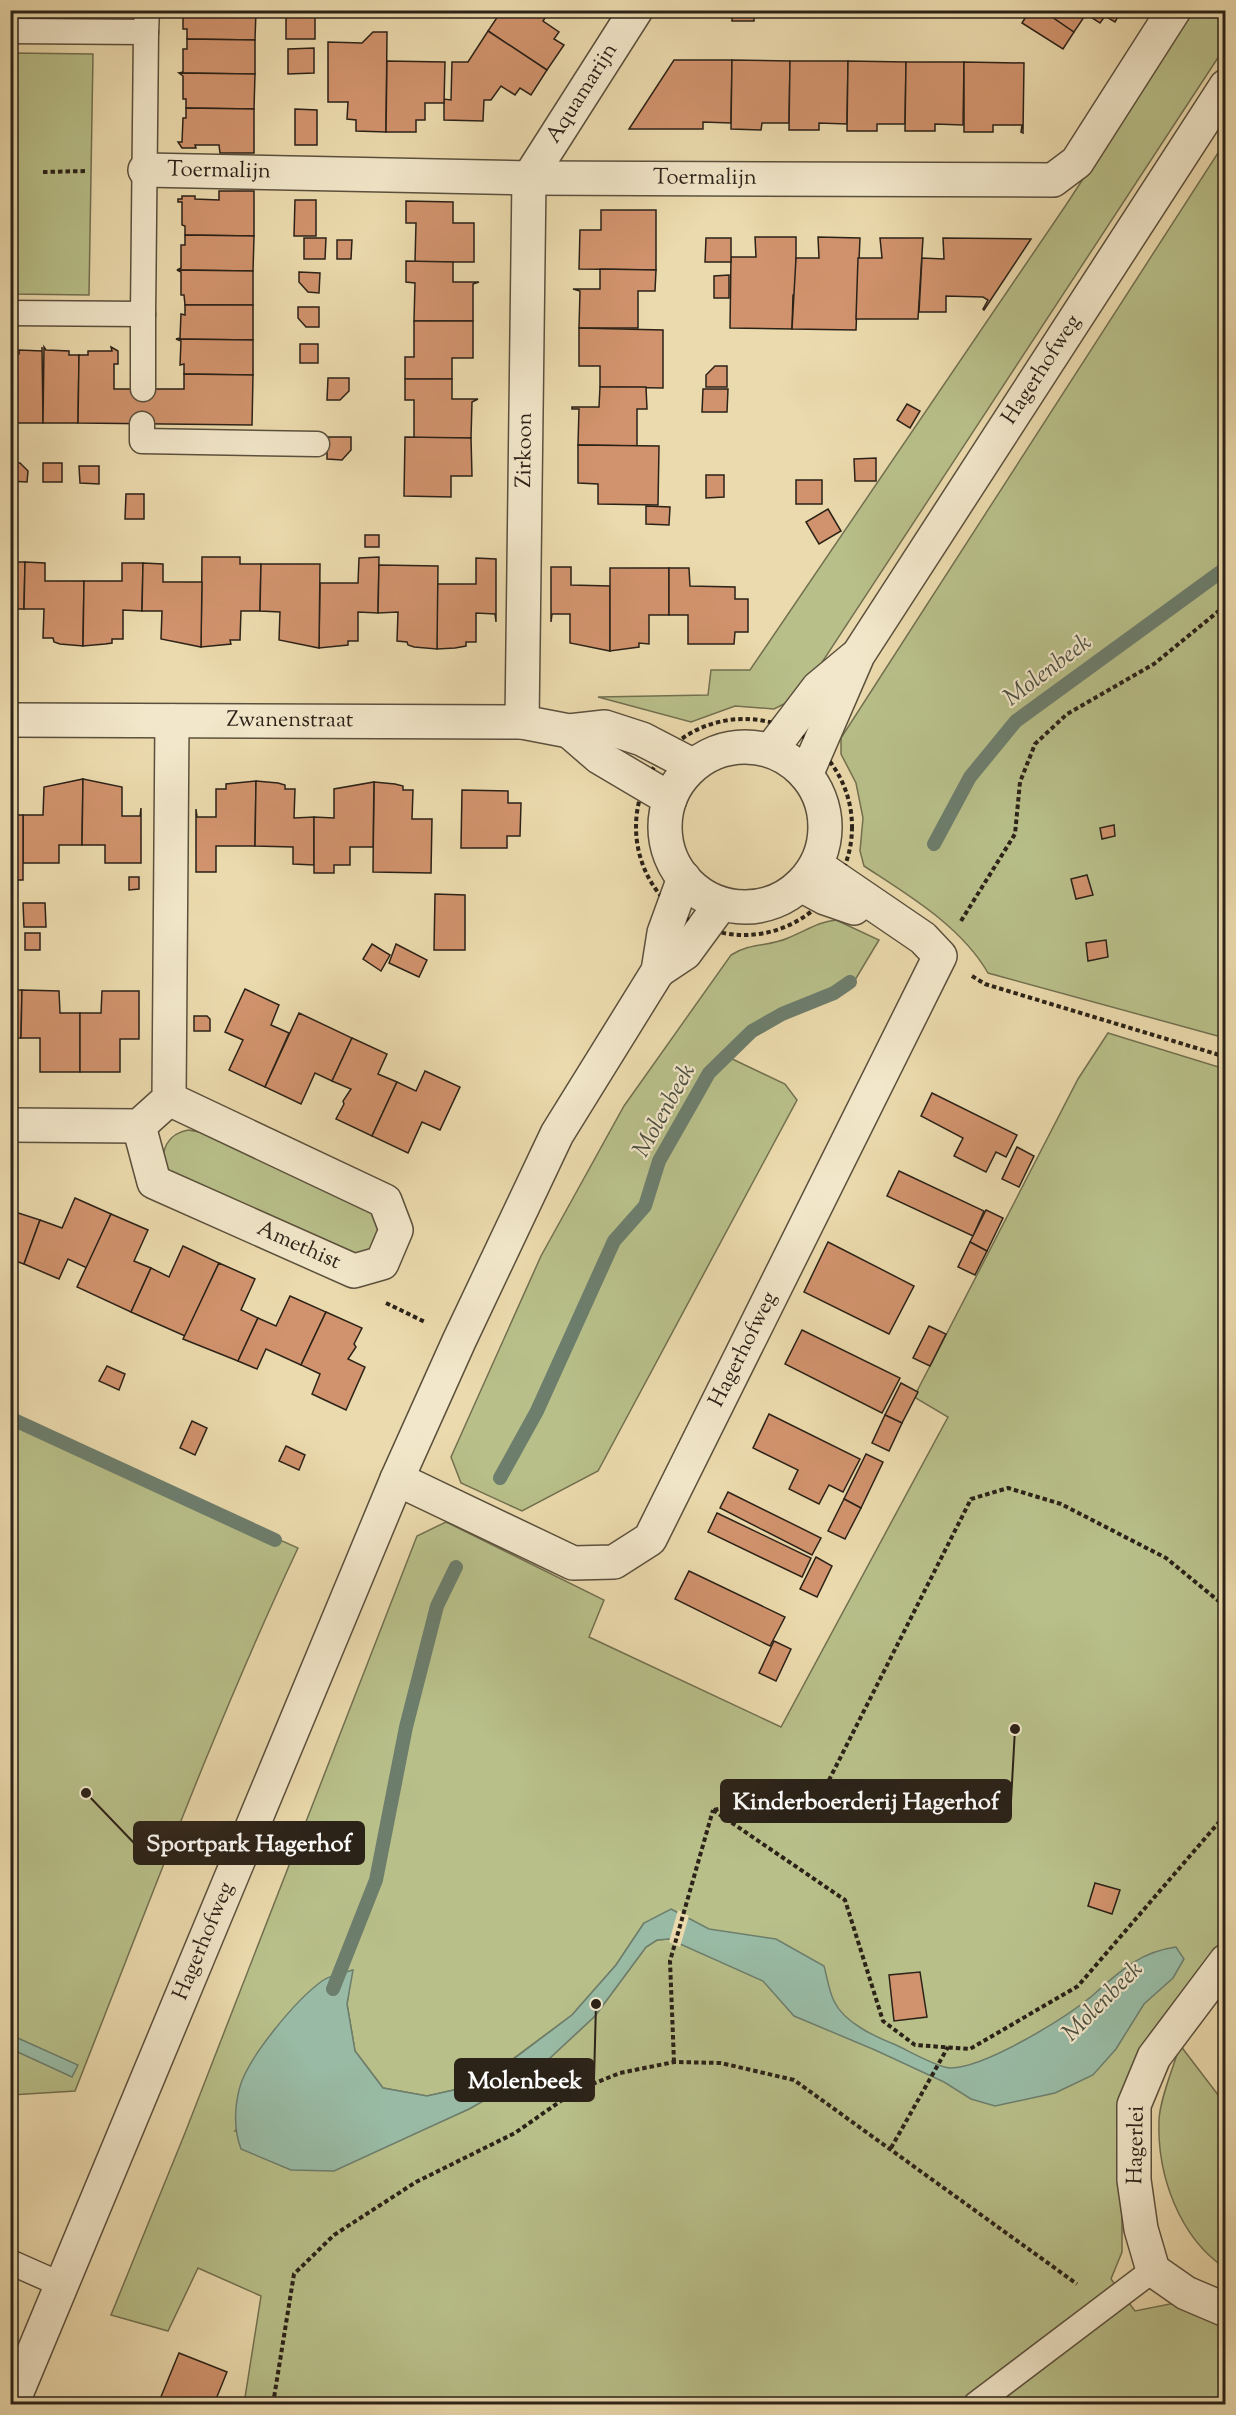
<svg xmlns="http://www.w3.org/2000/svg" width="1236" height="2415" font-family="'Sorts Mill Goudy',serif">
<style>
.green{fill:#b8bf89;stroke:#727050;stroke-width:1.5;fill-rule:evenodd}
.water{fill:#99bba5;stroke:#6d7e6d;stroke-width:1.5}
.pier{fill:#ebdaad}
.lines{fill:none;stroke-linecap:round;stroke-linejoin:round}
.stream{stroke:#6d7e6d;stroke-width:14}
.building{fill:#d1936d;stroke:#2b2218;stroke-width:1.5}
.service-casing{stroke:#5b503d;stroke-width:27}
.minor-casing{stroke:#5b503d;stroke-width:36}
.tertiary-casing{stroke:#5b503d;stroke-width:36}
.path{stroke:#2b2218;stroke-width:4;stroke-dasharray:4.5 3;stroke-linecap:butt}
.service{stroke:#f2e7ca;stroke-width:24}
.minor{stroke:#f2e7ca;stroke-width:33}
.tertiary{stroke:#f2e7ca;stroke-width:33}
.labels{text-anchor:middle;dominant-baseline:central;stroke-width:4.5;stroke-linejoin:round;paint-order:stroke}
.street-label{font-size:22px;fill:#2b2218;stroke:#f2e7ca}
.water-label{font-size:24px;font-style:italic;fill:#4c5042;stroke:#f2e7ca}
.leader{fill:none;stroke:#2b2218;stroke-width:2}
.callout-dot{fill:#2b2218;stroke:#f2e7ca;stroke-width:2}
.callout{fill:#2b2218;stroke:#2b2218;stroke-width:2}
.callout-label{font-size:24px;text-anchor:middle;font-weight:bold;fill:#fff}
</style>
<rect width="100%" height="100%" fill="#ebdaad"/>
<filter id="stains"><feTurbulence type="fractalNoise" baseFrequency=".00333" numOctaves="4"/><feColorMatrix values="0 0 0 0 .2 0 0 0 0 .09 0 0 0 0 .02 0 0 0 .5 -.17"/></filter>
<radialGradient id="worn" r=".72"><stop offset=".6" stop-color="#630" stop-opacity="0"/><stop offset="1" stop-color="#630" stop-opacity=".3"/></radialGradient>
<g class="green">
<path d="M1193,11H1225V47L800,696L774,709L735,706L691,722L598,697L708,695L711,670H750L1066,205Z"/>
<path d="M11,53L93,54L89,295L11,294Z"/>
<path d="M1225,142V1038L988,973C961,926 908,895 864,866L860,851L863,818L856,783L841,754V738Z"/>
<path d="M836,920L879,940L849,990L807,1006L740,1045L728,1057L785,1084L797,1100L598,1471L522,1511L461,1483L451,1457L541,1256L624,1106L731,955C752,942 768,947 788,938C806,931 817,922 836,920Z"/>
<path d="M1108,1033L1225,1069V1947L1122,2141V2252L1111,2279L1135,2311L1175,2303L1225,2322V2404H244L261,2296L198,2268L168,2331L111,2315L185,2133L417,1536L446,1522L604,1600L589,1637L781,1727L948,1417L914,1397L1078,1079ZM644,1923L669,1939L657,1940L646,1947L595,2016L551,2057L518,2081L469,2109L430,2126L235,2131L352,1970L347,2004L355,2051L383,2088L427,2096L472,2086L510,2061L572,2015L616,1965Z"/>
<path d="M188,1130L200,1132L374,1211L381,1232L369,1253L358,1257L165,1170C160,1150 167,1134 188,1130Z"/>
<path d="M11,1419L298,1548C215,1724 147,1909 75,2091L11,2095Z"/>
<path d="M1180,2045L1225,2104V2268C1179,2237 1157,2175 1159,2120C1160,2098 1174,2066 1180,2045Z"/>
</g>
<g class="water">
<path d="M671,1909L709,1929L776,1939L824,1966C827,1977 829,1991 834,2001C844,2023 876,2037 896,2045C909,2051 938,2068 951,2068C986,2067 1064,2019 1092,1996C1119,1972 1139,1952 1176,1947L1184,1959L1173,1978L1144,2004L1116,2049L1093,2075L1055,2093L995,2106L971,2099L944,2082L875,2050L794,2016L763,1981L669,1939L657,1940L646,1947L595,2016L551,2057L518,2081L469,2109L334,2171L291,2170L241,2149C234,2130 234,2111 239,2090C246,2059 296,2000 322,1981C330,1975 343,1973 353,1970L347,2004L355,2051L383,2088L427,2096L472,2086L511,2061L572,2015L616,1965L644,1923Z"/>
<path d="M11,2035L78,2065L72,2077L11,2049Z"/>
</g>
<path class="pier" d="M678,1910L689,1916L680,1947L669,1942Z"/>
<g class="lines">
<g class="stream">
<path d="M934,844L970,777L1016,721L1226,568"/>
<path d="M10,1418L275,1540"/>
<path d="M500,1478L537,1411L614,1241L645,1206L659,1161L709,1073L752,1031L782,1014L834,993L850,982"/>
<path d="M333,1989L376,1880L406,1727L437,1606L456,1567"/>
</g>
</g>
<g class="building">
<path d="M183,10H256L255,40L187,39V29H183Z"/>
<path d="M502,10H550L543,21L559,32L554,39L564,45L547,70L488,31Z"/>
<rect x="732" y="10" width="22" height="11"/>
<path d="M1030,10H1042L1074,32L1063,49L1022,23Z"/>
<path d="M1042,10H1122L1115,22L1105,16L1100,23L1086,14L1074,32Z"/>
<rect x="286" y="13" width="29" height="26"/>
<path d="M488,31L547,70L531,95L520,88L515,95L501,86L491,100H484L483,121L444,120V99L451,100L452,62H468Z"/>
<path d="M373,32H387L386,132L356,131V120L347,119L348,102H328V42L362,43Z"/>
<path d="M187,39L255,40V74L179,73L183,72V49H187Z"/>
<path d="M314,48V73L288,74V49Z"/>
<path d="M674,60H732L731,123L703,122V129H629Z"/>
<path d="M732,60L790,61L789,123H762L761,130L731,129Z"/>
<path d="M387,61L445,62L444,103H425V120H416V132H386Z"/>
<path d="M790,61H848L847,124L819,123V130H789Z"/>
<path d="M848,61L906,62L905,124H877V131H847Z"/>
<path d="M906,62H964L963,125L935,124V131H905Z"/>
<path d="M964,62L1024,63L1023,133L1021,132L1022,125H993V132H964Z"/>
<path d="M179,73L255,74L254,109L186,108V99H183V76Z"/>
<path d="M186,108L254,109V153H220L219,145H195L196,148H182L178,142H182L183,118H186Z"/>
<path d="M295,109L317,110V145H295Z"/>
<path d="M219,191H254V236L185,235V226L182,225V202H178V199H182V196H195V199L219,200Z"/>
<path d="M295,200H316V236H294Z"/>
<path d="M406,201L453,202V223H474V262H415L416,223H406Z"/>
<path d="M601,210H656V270L579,269L580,230H601Z"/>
<path d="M185,235L254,236L253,271L177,270L181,268V245H185Z"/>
<path d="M755,237H796V294L793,295L792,329L730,328L731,257H756Z"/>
<path d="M818,237L860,238L856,330L792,329L796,258H819Z"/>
<path d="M304,238H326L325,259H304Z"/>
<path d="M706,238H731V262H705Z"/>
<path d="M880,238H923L918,319H856L858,258H882Z"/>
<path d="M943,238L1031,239L984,310L983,309L988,300L983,297L946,296V312H919L922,258L944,259Z"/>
<path d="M337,240H352L351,259H337Z"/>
<path d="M406,261L453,262V282H479L473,284V321H414L415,283L406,282Z"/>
<path d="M600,269L656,270L655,291H638V328H579L580,291L573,289H600Z"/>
<path d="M177,270L253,271V305H185L184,295H181V272Z"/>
<path d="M299,272L320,273L319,293L308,292L299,282Z"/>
<path d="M729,275V298H714V276Z"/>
<path d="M185,305H253V340L176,339L180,338L181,314L185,315Z"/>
<path d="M298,307H319V327H306L298,318Z"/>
<path d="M414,321H473V358H452V379H405V357H414Z"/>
<path d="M579,328L663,330V388L600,387V366H579Z"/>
<path d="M176,339L253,340V375L184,374V364L180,365L181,341Z"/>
<rect x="300" y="344" width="18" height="19"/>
<path d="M42,347L43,423H10V354H19V350L42,351Z"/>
<path d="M44,347L46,350L69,351V355H79L78,423H43Z"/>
<path d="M111,347L118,351V364H114V389H184V374L253,375L252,425L78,423L79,355H88V351H112Z"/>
<path d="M715,366H727V387H706V375Z"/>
<path d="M328,378H349V391L340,400H327Z"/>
<path d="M405,379H452V399H478L472,402L471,438H414V400H405Z"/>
<path d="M600,387H646L647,409H637V446L578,445L579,409H572V407H599Z"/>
<path d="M703,389H728L727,412H702Z"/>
<path d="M907,404L920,411L910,428L897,420Z"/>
<path d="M327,437H351V450L342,460L327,459Z"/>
<path d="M405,437L471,438L472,476H451V497L404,496Z"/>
<path d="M578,445L659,446L658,505L598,504V484L578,483Z"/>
<path d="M876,458V481H855L854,459Z"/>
<path d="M10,463H20L28,471L27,482L10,481Z"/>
<rect x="43" y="463" width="19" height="19"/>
<path d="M79,466H99V484L80,483Z"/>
<path d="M706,475H724V497L706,498Z"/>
<rect x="796" y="480" width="26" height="24"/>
<path d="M126,494H144V519H125Z"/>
<path d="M646,506L670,507L669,525L646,524Z"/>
<path d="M828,509L841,531L819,544L806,522Z"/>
<rect x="365" y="535" width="14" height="12"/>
<path d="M202,557H240V564H261L260,611H241L240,640H230L231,644L201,647Z"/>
<path d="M379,557L378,613L358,612V641H348V645L319,648L320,583H358L359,558Z"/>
<path d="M476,558L496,559V622L495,614L476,613V642H466V646L455,648L437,649V584H476Z"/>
<path d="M10,562H25L24,609H10Z"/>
<path d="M25,562L45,563V581H84L83,646L60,644L54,642L53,638H43L44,609H24Z"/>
<path d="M122,563H143L142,611L123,610V639H112V643L105,644L83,646L84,581H122Z"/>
<path d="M143,563L163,564V582H202L201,647L161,639L162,611H142Z"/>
<path d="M261,564H320L319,648L279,640L280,612L260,611Z"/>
<path d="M379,565L438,566L437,649L414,647L408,645L407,642L397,641L398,612L378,613Z"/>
<path d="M551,567H571V585L610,586V651L570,643V614H552L551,622Z"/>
<path d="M610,568H669V615H649V644L639,643V647L610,651Z"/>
<path d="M669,568H689L690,586L735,587V599H748V632H735L734,644H688V615H669Z"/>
<path d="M83,779L82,845H59V863H23V815H43L44,787Z"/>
<path d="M83,779L122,787V816H140L141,808V863H105V845H82Z"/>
<path d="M256,781L255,846H216V872H196V809L197,817H216V789H226V784Z"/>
<path d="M256,781L278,783L285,785V789H295L294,818L314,817V865L293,864V847L255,846Z"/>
<path d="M374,782L395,784L403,786V790H413L412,819H432L431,873L373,872Z"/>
<path d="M374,782L373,847H350V865H334V873H314V817L334,818V789Z"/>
<path d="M462,790L508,791V803H521L520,836H507V848H461Z"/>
<rect x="10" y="815" width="13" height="65"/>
<path d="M1114,825L1115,836L1102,839L1100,828Z"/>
<path d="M1087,875L1093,895L1076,899L1071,879Z"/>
<path d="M129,877H139V889L129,890Z"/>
<path d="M435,894L465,895V950H434Z"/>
<path d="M23,903H45L46,927H24Z"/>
<rect x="25" y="933" width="15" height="17"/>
<path d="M1106,940L1108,957L1088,961L1086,943Z"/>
<path d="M372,944L390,955L381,971L363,959Z"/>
<path d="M396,944L427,960L419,977L389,963Z"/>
<path d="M245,989L279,1005L271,1025L289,1033L265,1087L229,1070L243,1040L225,1032Z"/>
<path d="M10,990H22L21,1038H10Z"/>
<path d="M22,990L59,991L60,1013H80V1072H40V1038H21Z"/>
<path d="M102,991H139V1039H120V1072H80V1013H101Z"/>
<path d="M299,1013L352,1038L332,1081L315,1073L301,1104L265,1087Z"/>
<path d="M194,1016H207L210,1019V1031H194Z"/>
<path d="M352,1038L387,1054L378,1074L397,1082L372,1136L336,1119L344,1104L343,1101L351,1089L332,1081Z"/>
<path d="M425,1071L460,1087L440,1130L422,1122L408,1153L372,1136L397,1082L416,1091Z"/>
<path d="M932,1093L1017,1135L1006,1157L996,1152L986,1172L954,1156L963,1138L921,1116Z"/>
<path d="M1017,1147L1034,1156L1019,1187L1002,1179Z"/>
<path d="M899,1171L984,1211L973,1236L887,1196Z"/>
<path d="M10,1178L11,1195L14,1196L11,1198L12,1211L40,1220L24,1264L10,1259Z"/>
<path d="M75,1198L111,1214L87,1268L68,1259L59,1279L24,1264L40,1220L62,1228Z"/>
<path d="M986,1210L1003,1218L987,1251L970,1242Z"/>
<path d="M111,1214L148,1230L134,1261L151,1268L131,1312L77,1287Z"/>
<path d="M828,1242L914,1286L889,1334L804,1292Z"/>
<path d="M970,1242L987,1251L975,1275L958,1267Z"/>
<path d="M183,1246L219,1263L185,1336L131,1312L151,1268L169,1277Z"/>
<path d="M219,1263L255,1279L241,1310L258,1318L238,1361L183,1339Z"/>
<path d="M290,1296L326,1312L301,1365L266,1349L257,1369L238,1361L258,1318L276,1326Z"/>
<path d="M326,1312L362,1328L354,1344L356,1347L348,1359L365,1367L346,1410L312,1394L320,1374L301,1365Z"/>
<path d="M929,1326L946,1334L930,1366L913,1358Z"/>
<path d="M802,1330L900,1378L882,1413L785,1364Z"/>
<path d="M107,1366L125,1374L119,1390L99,1381Z"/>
<path d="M901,1383L918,1392L902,1423L885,1415Z"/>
<path d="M769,1414L860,1459L843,1492L829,1485L819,1504L789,1489L798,1470L753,1448Z"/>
<path d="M885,1415L902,1423L889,1451L872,1443Z"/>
<path d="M192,1421L207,1428L195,1455L180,1448Z"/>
<path d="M286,1446L305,1455L299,1470L279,1461Z"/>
<path d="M866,1454L883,1462L861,1508L844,1499Z"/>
<path d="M728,1492L821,1538L812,1555L720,1508Z"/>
<path d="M844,1499L861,1508L845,1539L828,1531Z"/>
<path d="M717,1513L811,1558L802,1577L708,1532Z"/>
<path d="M816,1557L832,1566L817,1597L800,1589Z"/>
<path d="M689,1571L785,1617L770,1646L675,1599Z"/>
<path d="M774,1641L791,1649L776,1681L759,1673Z"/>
<path d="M1095,1883L1120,1890L1112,1914L1088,1906Z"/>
<path d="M920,1972L927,2017L894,2021L889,1975Z"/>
<path d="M179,2353L227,2372L214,2404H158Z"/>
</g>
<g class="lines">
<defs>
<g id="service">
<path d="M10,31L146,32L143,314L10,313"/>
<path d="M146,32L147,10"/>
<path d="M143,389V314"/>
<path d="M142,424V441L317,444"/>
<path d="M10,2262L62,2285"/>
<path d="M976,2404L1153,2270"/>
</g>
<g id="minor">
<path id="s1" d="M145,170L529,178L1053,180L1077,162L1174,10"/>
<path id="s2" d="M10,720L522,722L569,731L605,727L642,739L692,765"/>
<path id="s3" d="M522,722L529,178L636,10"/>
<path d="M569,731L599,757L670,799"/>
<path d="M801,885L825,898L854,908"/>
<path d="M10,1125L139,1126L169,1099L172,721"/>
<path id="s4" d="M139,1126L154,1182L354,1271L382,1263L396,1230L385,1201L169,1099"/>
<path id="s5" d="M397,1479L573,1563L614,1562L650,1539L940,956L923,938L816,865"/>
<path d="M1226,1961L1154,2057L1134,2105V2180L1141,2229L1153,2270L1186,2293L1226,2310"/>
</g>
<g id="tertiary">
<circle cx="745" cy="827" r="80"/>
<path d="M771,750L818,688L854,658"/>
<path id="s6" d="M806,775L858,655L1226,86"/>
<path d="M658,971L685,953L721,904"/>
<path id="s7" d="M12,2404L397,1479L459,1341L557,1134L658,971L664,933L684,878"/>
</g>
</defs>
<use href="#service" class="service-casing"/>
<use href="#minor" class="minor-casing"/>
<use href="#tertiary" class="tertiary-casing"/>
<g class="path">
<path d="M43,172L86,171"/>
<circle cx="744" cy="827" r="108"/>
<path d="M961,921L1015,834L1020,782L1035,744L1067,714L1154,664L1226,605"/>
<path d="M972,976L985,984L1226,1057"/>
<path d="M386,1303L425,1322"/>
<path d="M713,1810L845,1900L883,2021L915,2045L970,2049L1078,1986L1226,1814"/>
<path d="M714,1810L827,1784L971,1499L1008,1488L1061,1504L1166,1558L1226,1607"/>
<path d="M674,2062L670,1961L713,1810"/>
<path d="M891,2148L948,2047"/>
<path d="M273,2404L294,2274L334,2235L416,2182L515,2133L575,2091L620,2073L674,2062L721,2063L794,2080L1077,2284"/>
</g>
<use href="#service" class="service"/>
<use href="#minor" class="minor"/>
<use href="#tertiary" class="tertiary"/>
</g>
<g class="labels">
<g class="street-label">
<text stroke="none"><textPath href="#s3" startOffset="644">Aquamarijn</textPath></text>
<text stroke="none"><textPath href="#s1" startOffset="74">Toermalijn</textPath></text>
<text stroke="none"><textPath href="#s1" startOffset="560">Toermalijn</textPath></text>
<text stroke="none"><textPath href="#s6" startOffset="470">Hagerhofweg</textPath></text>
<text stroke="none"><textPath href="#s3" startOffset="272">Zirkoon</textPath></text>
<text stroke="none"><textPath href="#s2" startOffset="280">Zwanenstraat</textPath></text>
<text stroke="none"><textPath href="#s4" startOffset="216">Amethist</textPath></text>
<text stroke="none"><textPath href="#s5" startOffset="490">Hagerhofweg</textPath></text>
<text stroke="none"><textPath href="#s7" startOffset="501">Hagerhofweg</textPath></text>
<text transform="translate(1137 2145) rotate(-89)">Hagerlei</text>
</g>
<g class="water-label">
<text transform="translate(1048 671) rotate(-37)">Molenbeek</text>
<text transform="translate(665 1111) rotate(-61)">Molenbeek</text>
<text transform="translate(1103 2002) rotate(-45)">Molenbeek</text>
</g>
</g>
<path class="leader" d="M1015 1729L1011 1801M86 1793L134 1843M596 2004L594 2080"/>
<g class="callout-dot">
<circle cx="1015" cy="1729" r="6"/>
<circle cx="86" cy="1793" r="6"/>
<circle cx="596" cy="2004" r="6"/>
</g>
<g class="callout">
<rect x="721" y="1780" width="290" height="42" rx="6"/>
<rect x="134" y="1822" width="230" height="42" rx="6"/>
<rect x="455" y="2059" width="139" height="42" rx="6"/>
</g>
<g class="callout-label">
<text x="866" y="1809">Kinderboerderij Hagerhof</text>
<text x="249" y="1851">Sportpark Hagerhof</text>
<text x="525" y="2088">Molenbeek</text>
</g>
<rect width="1236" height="2415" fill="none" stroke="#ebdaad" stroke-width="36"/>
<rect x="12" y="12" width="1212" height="2391" fill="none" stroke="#2b2218" stroke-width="3"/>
<rect x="18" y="18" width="1200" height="2379" fill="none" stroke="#2b2218" stroke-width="1.5"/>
<rect width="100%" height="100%" filter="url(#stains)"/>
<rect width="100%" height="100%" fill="url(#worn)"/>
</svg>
